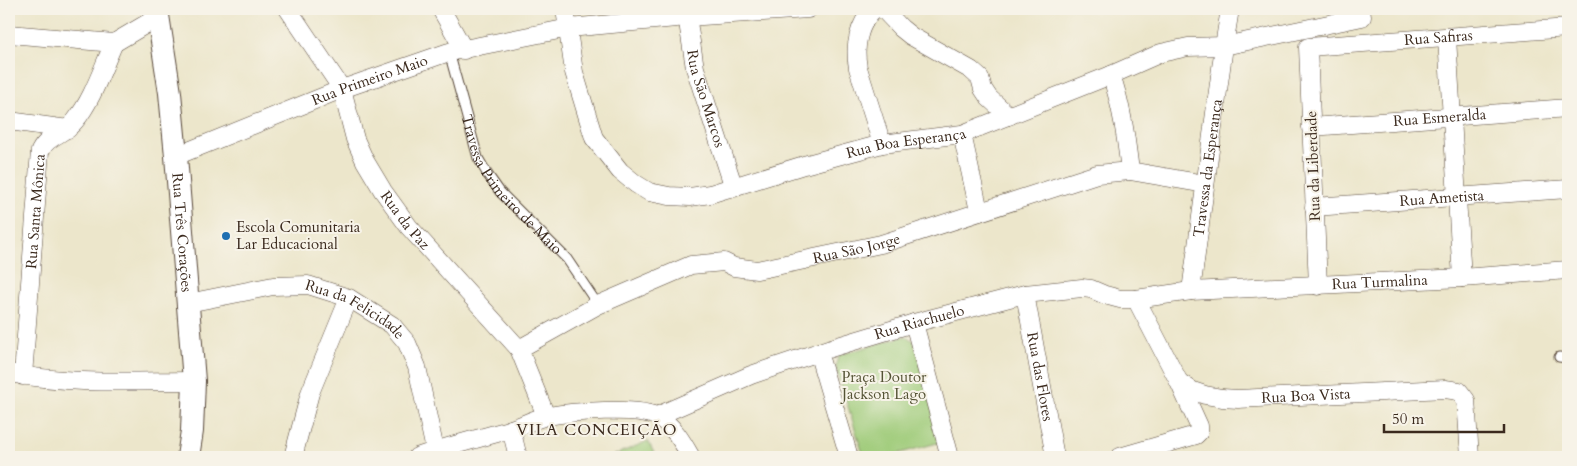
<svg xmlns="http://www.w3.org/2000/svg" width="1577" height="466" font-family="Cardo,serif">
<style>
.green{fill:#9ecb78;stroke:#6c7a4b}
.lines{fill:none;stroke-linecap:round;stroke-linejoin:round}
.service-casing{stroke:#564638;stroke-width:11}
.minor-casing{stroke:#564638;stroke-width:19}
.tertiary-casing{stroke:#564638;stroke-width:24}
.service{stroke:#fff;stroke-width:9}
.minor{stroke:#fff;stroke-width:18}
.tertiary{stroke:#fff;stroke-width:22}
.poi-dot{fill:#1f6fb2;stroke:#f7f3e8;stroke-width:2}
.labels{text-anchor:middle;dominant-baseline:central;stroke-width:4;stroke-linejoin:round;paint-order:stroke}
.street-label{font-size:15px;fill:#3b2a1e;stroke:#f7f3e8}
.poi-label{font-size:15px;fill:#3b2a1e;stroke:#f7f3e8;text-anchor:start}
.park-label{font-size:15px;fill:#545234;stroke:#f7f3e8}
.neighbourhood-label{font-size:16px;letter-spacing:1px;fill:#3b2a1e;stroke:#f7f3e8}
</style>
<rect width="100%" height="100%" fill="#f7f3e8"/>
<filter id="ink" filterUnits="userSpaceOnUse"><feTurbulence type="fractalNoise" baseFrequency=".02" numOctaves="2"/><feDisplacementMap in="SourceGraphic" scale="10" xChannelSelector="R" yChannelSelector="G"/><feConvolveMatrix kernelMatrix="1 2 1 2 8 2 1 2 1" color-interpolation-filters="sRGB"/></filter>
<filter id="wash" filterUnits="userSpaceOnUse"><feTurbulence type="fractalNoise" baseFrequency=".0096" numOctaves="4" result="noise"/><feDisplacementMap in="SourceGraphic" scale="20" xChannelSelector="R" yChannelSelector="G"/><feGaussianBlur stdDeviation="1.12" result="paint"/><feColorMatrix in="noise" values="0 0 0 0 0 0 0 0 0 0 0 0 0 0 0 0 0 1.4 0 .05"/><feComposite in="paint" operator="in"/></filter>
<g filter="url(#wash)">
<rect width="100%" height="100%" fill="#ece6cb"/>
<g class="green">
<path d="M905,336L914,341L941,442L886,457H864L836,369L837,360L839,355Z"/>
<path d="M648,441L656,457H610Z"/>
</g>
</g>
<g filter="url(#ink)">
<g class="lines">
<defs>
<g id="service">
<path id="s1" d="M449,52L478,158L488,175L500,192L567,259L598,305"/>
<path d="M1559,357L1568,358"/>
</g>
<g id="minor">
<path id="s2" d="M288,9L342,89L355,139L365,161L383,191L409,227L519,349L546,416"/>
<path d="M441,9L464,50"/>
<path id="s3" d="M565,9L574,72L594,138L620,171L636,184L649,192L669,196L690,197L710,194L804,165L882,144L962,134L1111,75L1161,53L1188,47L1224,46L1362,17L1361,9"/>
<path id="s4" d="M686,9L695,68L734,188"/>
<path d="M874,9C858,24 854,47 858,68L882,144"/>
<path d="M883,9L901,28L911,36L971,70L980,78L983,89L989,98L1009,116"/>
<path d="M9,34L114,43L158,17"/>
<path d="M1447,38L1462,278"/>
<path d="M1111,75C1122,106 1126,138 1130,171"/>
<path d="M9,121L68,129"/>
<path id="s5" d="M1311,127L1568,108"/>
<path d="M962,134L979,211"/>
<path id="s6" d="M176,156L342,89L449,52L569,28L687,17L808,9"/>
<path id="s7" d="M1314,207L1568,189"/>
<path id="s8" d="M1318,286L1308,47L1568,28"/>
<path id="s9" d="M1191,291L1224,46L1230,9"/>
<path id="s10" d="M1025,294L1055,457"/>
<path id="s11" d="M1136,299L1179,382L1193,391L1205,395L1222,398L1238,399L1445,389L1459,391L1466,400L1470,457"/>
<path id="s12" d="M188,303L273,286L308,285L349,298L392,325L407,343L417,367L435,450"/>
<path d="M914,323L950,457"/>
<path id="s13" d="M519,349L598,305L691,265L724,262L734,267L757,270L881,244L1097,174L1130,171L1205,184"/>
<path d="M818,352L849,457"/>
<path d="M9,373C70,385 133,381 194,381"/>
<path id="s14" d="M23,376L40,151C48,135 64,135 75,121C93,99 102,69 114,43"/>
<path id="s15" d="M657,416L751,375L831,348L914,323L1025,294L1082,288L1091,289L1105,295L1120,299H1136L1191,291L1462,278L1568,270"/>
<path d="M511,429L518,457"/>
<path d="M293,457L310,393L349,298"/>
<path d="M417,457C447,446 478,439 508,430C522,426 535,418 548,416C570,412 639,406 658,417C673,425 683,443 691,457"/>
<path d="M1120,457L1196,435L1199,432V426L1179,382"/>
</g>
<g id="tertiary">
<path id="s16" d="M157,9L170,93L176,156L194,381L192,431L188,457"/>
</g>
</defs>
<use href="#service" class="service-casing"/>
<use href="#minor" class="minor-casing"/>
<use href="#tertiary" class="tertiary-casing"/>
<use href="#service" class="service"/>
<use href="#minor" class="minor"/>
<use href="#tertiary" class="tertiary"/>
</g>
</g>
<circle class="poi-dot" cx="226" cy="236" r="5"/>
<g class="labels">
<g class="street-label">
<text stroke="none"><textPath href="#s8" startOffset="370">Rua Safiras</textPath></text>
<text stroke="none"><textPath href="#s6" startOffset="208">Rua Primeiro Maio</textPath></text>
<text stroke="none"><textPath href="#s4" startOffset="92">Rua São Marcos</textPath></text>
<text stroke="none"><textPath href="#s5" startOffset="129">Rua Esmeralda</textPath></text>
<text stroke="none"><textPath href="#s3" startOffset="475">Rua Boa Esperança</textPath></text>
<text transform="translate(1313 166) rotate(-92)">Rua da Liberdade</text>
<text stroke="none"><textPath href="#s9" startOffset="124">Travessa da Esperança</textPath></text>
<text stroke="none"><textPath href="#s1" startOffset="150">Travessa Primeiro de Maio</textPath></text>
<text stroke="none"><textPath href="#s7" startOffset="128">Rua Ametista</textPath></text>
<text stroke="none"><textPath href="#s14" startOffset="165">Rua Santa Mônica</textPath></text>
<text stroke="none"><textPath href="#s2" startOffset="244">Rua da Paz</textPath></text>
<text stroke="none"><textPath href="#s16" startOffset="225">Rua Três Corações</textPath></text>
<text stroke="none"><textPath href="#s13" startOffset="361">Rua São Jorge</textPath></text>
<text stroke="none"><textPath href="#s15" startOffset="746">Rua Turmalina</textPath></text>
<text stroke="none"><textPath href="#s12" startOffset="175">Rua da Felicidade</textPath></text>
<text stroke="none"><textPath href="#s15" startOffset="279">Rua Riachuelo</textPath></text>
<text stroke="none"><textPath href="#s10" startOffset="84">Rua das Flores</textPath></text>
<text stroke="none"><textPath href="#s11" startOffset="224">Rua Boa Vista</textPath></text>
</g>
<g class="poi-label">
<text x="236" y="227">Escola Comunitaria<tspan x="236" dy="17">Lar Educacional</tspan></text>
</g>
<g class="park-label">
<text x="884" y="377">Praça Doutor<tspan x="884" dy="17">Jackson Lago</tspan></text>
</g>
<g class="neighbourhood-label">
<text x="597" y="430">VILA CONCEIÇÃO</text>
</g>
</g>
<rect width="1577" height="466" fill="none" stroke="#f7f3e8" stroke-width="30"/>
<path d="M1384 424v8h120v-8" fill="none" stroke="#3b2a1e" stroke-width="2.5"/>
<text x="1392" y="424" font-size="15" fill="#3b2a1e" stroke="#f7f3e8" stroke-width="4" paint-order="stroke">50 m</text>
</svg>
